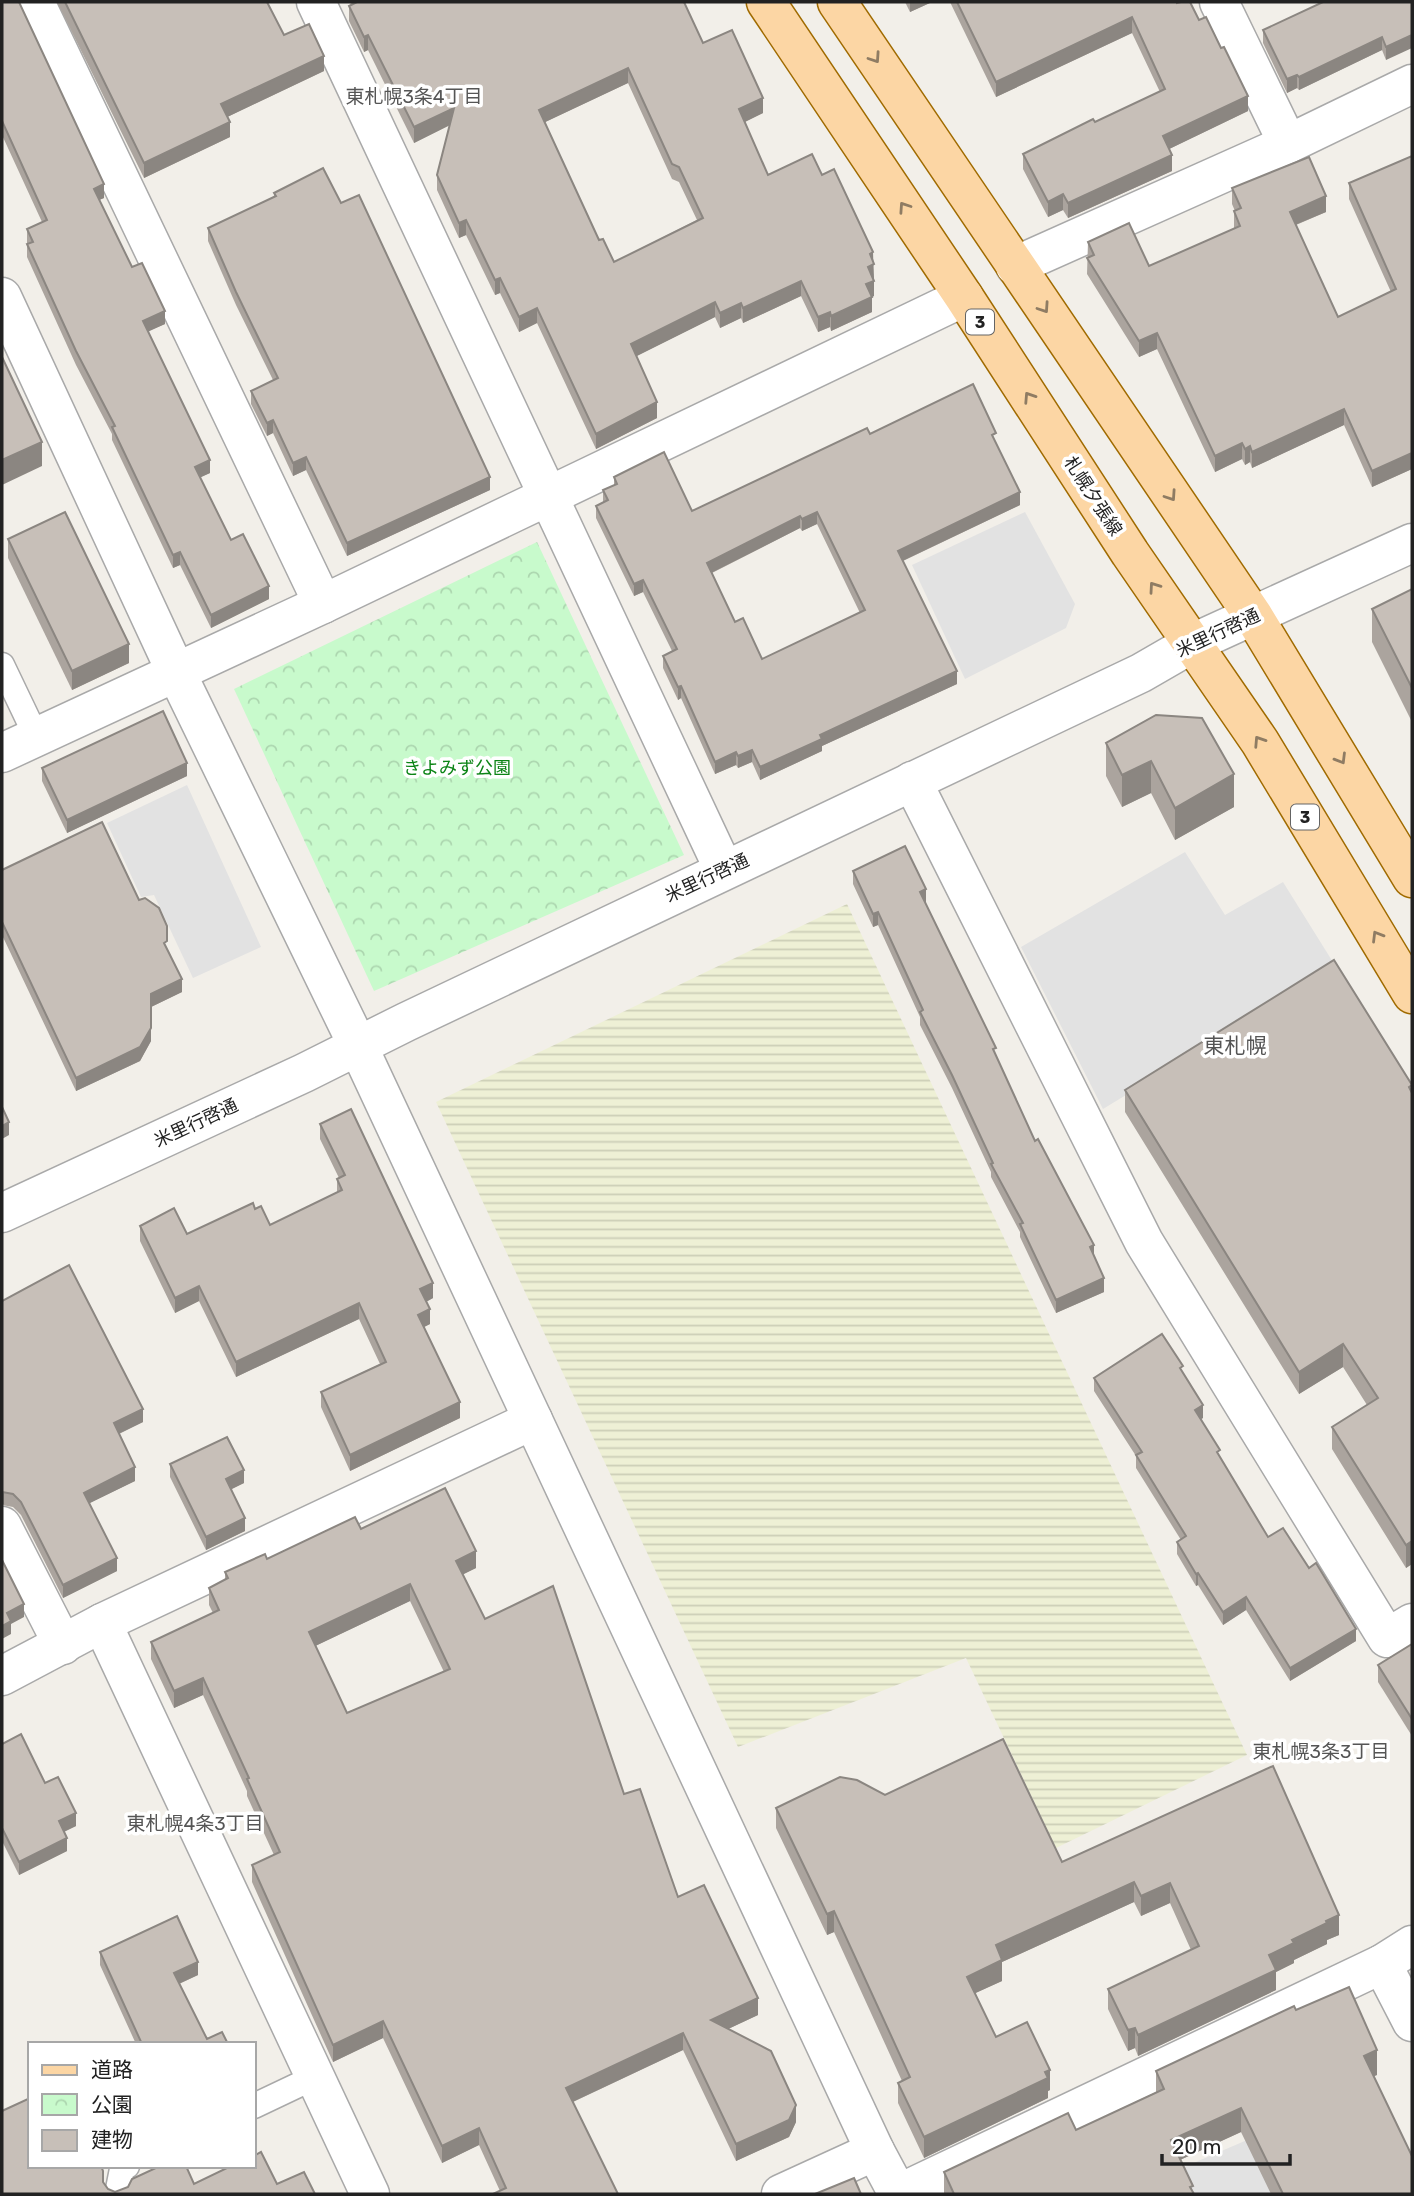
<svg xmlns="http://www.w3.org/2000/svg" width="1414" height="2196" font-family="Rubik,'Noto Sans JP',sans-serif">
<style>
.farmland{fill:url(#farmland-rules)}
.park{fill:url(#park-crowns)}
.parking{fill:#e2e2e2}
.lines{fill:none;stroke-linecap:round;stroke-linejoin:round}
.service-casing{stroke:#a9a9a9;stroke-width:27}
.minor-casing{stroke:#a9a9a9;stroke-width:41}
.tertiary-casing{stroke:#a9a9a9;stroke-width:41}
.primary-casing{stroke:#a06b00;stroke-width:41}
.service{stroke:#fff;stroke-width:24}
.minor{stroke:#fff;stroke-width:38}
.tertiary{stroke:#fff;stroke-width:38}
.primary{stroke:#fcd6a4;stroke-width:38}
.wall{fill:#aba49e;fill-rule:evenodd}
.shaded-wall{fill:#8b8681}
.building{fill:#c7bfb8;stroke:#8b8681;stroke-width:2;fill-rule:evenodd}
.oneway{stroke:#8f7c63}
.labels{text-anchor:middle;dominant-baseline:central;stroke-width:7;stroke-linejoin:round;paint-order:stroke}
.shield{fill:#fff;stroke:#646464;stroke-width:2}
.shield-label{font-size:16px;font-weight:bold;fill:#222}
.street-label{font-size:18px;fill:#222;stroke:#fff}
.park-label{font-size:18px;fill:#0c8416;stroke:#fff}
.neighbourhood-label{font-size:19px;fill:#555;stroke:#fff}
.quarter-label{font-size:21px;fill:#555;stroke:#fff}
</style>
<defs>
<pattern id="farmland-rules" width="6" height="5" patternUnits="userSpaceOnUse" patternTransform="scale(1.75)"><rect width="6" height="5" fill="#eef0d5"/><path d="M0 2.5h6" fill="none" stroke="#ccceb7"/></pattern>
<pattern id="park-crowns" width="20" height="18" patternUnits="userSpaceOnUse" patternTransform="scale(1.75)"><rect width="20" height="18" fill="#c8facc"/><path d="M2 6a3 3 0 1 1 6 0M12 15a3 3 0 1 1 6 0" fill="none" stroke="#acd6af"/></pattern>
</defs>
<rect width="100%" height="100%" fill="#f2efe9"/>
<path class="farmland" d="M847,904L1247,1755L1056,1848L966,1658L738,1747L436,1102Z"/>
<path class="park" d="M537,542L684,855L374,991L234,689Z"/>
<g class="parking">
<path d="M1025,512L1075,604L1066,628L965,679L912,565Z"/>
<path d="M187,785L261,947L193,978L154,895L141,897L107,823Z"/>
<path d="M1185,852L1225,915L1283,882L1336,967L1103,1109L1021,947Z"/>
<path d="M1254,2137L1281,2194H1194L1182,2168Z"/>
</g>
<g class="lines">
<defs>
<g id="service">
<path d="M2,665L36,736"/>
<path d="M254,2106L315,2077"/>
<path d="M117,2194L122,2169L127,2166"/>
</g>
<g id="minor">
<path d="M35,2L323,604"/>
<path d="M316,2L724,870"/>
<path d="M1219,2L1288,144"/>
<path d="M1015,266L1288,144L1412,84"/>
<path d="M2,753L323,604L964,297"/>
<path d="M912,781L1144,1242L1387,1638L1412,1623"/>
<path d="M2,1526L63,1645"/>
<path d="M102,1623L370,2194"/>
<path d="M2,1676L102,1623L533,1420"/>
<path d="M1382,1964L1412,2022"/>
<path d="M781,2194L875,2151"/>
<path d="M898,2194L1382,1964L1412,1945"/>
</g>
<g id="tertiary">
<path d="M2,297L176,672L358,1046L875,2151L898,2194"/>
<path d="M2,1213L304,1073L406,1022L1141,673L1193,643L1412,543"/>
</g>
<g id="primary">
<path d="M766,2L964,297L1130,553L1260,742L1412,994"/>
<path d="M837,2L1254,617L1412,878"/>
</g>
</defs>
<use href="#service" class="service-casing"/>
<use href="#minor" class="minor-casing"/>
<use href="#tertiary" class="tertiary-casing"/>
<use href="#primary" class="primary-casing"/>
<use href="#service" class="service"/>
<use href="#minor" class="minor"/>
<use href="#tertiary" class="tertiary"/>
<use href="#primary" class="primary"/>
</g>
<g class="wall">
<path d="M2,2L104,198L99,200L132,267L165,324L148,331L210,473L200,477L231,540L269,599L211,628L180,565L173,568L112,440V434L76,365L27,257V229L42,222L2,135Z"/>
<path d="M57,2H267L284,35L324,71L227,117L230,137L144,178Z"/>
<path d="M350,2H684L703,43L763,113L744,122L768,175H822L873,262L874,296L872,297V312L831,331L830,327L818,332L801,296L743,323L741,318L720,328L715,317L636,356L657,418L596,449L537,323L519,332L500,293L495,295L466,235L459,238L437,190V175L450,125L414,143L368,50L364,52L349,21V6L351,5ZM628,83L672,179L679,182L697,220L614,262L599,240L545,122Z"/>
<path d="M905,2H932L910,12Z"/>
<path d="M950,2H1177L1199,20L1248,111L1169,149L1172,171L1068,218L1063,210L1048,217L1023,169V154L1095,122L1160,92L1132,33L996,97Z"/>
<path d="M1412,2L1386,60L1382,50L1299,90L1297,88L1287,93L1263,43V30Z"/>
<path d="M1412,156V469L1372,487L1344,425L1252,468L1250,462L1245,465L1242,459L1215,472L1157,349L1139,357L1087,274L1088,242L1149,266L1234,229V211H1235L1232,204V188L1326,212L1296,225L1338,317L1391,292L1349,199V183Z"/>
<path d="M274,193L490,490L347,556L306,470L293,476L273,433L267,436L251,404V391L273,380L236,305L208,241V228L274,197Z"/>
<path d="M870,434L996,443L1020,505L903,561L957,684L822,746V751L760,780L752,762L738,768L736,765L715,774L681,698L678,700L663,668V656L672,651L643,592L634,596L596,518V506L603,502V490L614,485V477L692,511ZM817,524L860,613L762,659L735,622L712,573L800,528L802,531Z"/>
<path d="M8,539L129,663L72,690L8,558Z"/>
<path d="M1412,589V722L1372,642V609Z"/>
<path d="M1156,715L1234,807L1175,840L1151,793L1122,807L1106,776V743Z"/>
<path d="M42,768L187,776L67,833L42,781Z"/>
<path d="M2,870L139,900L167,950L182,992L151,1007V1041L140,1061L76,1091L2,935Z"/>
<path d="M853,871L926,902H925L1035,1141L1094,1256L1104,1292L1056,1313L1020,1237V1232L991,1177V1172L952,1088L920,1025V1017L878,925L873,927L853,884Z"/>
<path d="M1412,1085V1564L1406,1568L1332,1449V1427L1367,1405L1343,1367L1299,1394L1125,1112V1090Z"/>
<path d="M320,1124L433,1298L426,1302L430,1324L424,1327L460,1418L350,1471L321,1407V1392L380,1364L359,1319L236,1377L199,1301L175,1313L140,1241V1226L187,1234L255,1209L270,1225L337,1192V1179L339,1178L320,1139Z"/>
<path d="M2,1301L143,1422L119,1434L135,1481L89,1503L117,1571L63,1598L21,1515L13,1507L2,1505Z"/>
<path d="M1183,1374L1203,1418L1201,1419L1220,1457L1268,1537L1356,1641L1290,1681L1246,1610L1223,1625L1198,1585L1196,1586L1177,1554V1542L1181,1540L1136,1468V1456L1094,1391V1378Z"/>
<path d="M170,1464L244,1483L231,1489L245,1531L206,1550L170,1477Z"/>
<path d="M361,1529L476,1568L463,1574L485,1619L624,1794L678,1897L758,2015L728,2029L796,2122L789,2137L736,2161L683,2050L573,2102L618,2194L500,2191L479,2145L442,2163L383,2038L333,2062L252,1882V1865L274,1855L247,1796V1791L203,1695L174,1708L151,1659V1642L213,1613L209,1605V1588L225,1580V1572ZM410,1601L444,1672L347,1713L315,1646Z"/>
<path d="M1412,1644V1736L1378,1682V1665Z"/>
<path d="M2,1744L45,1783L76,1826L64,1832L67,1851L19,1875L2,1841Z"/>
<path d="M1273,1766L1339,1935L1327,1940V1944L1294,1960V1963L1276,1972V1990L1138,2056L1135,2048L1128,2051L1108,2009V1989L1191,1950L1170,1903L1141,1916L1134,1902L1002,1962V1981L975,1993L996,2037L1050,2090L1048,2091V2098L924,2158L898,2103V2083L902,2081L834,1932L827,1935L776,1828V1808L885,1795L1062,1862Z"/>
<path d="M100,1952L198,1975L179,1984L207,2039L228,2044H136L100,1965Z"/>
<path d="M1296,2010L1377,2075L1374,2076L1412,2194H1271L1241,2132L1180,2160L1194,2194H944V2172L1076,2130L1156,2092V2071Z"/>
</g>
<g class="shaded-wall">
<path d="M910,2H932L910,12Z"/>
<path d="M1132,17V33L996,97V82Z"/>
<path d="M368,35V50L364,52V37Z"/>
<path d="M1412,35V48L1386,60V47Z"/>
<path d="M1382,37V50L1299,90V77Z"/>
<path d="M324,56V71L221,120V104Z"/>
<path d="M628,68V83L539,125V110Z"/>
<path d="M1297,75V88L1287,93V79Z"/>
<path d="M1248,96V111L1163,152V136Z"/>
<path d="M763,98V113L739,125V109Z"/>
<path d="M454,108V123L414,143V127Z"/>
<path d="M230,122V137L144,178V163Z"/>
<path d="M1172,155V171L1068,218V203Z"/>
<path d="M104,184V198L94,202V189Z"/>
<path d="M1063,194V210L1048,217V202Z"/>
<path d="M1326,196V212L1290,227V212Z"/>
<path d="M466,220V235L459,238V223Z"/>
<path d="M873,252L874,279L868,282V267L870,254Z"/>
<path d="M500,278V293L495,295V280Z"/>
<path d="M801,281V296L743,323V308Z"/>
<path d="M874,281V296L866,299V284Z"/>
<path d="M872,297V312L831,331V316Z"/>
<path d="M715,302V317L631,359V344Z"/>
<path d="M741,303V318L720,328V313Z"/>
<path d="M537,308V323L519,332V317Z"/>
<path d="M165,311V324L143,334V321Z"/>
<path d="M830,312V327L818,332V317Z"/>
<path d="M1157,333V349L1139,357V341Z"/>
<path d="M657,402V418L596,449V434Z"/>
<path d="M1344,409V425L1252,468V452Z"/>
<path d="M273,420V433L267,436V423Z"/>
<path d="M42,442V466L2,485V460Z"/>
<path d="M1242,443V459L1215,472V456Z"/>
<path d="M1250,446V462L1245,465V449Z"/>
<path d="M1412,453V469L1372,487V471Z"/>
<path d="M306,457V470L293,476V463Z"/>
<path d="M210,460V473L195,480V467Z"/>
<path d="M490,477V490L347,556V543Z"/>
<path d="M1020,492V505L898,563V551Z"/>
<path d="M817,512V524L802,531V519Z"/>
<path d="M800,516V528L707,575V563Z"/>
<path d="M180,552V565L173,568V555Z"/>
<path d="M643,580V592L634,596V584Z"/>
<path d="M269,586V599L211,628V615Z"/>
<path d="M129,644V663L72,690V671Z"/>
<path d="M957,671V684L822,746V751L760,780V767L820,735Z"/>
<path d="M681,686V698L678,700V687Z"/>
<path d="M752,750V762L738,768V756Z"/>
<path d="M736,752V765L715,774V762Z"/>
<path d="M1151,761V793L1122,807V775Z"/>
<path d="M187,763V776L67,833V820Z"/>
<path d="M1234,774V807L1175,840V808Z"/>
<path d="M926,889V902L920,905V892Z"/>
<path d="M878,912V925L873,927V914Z"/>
<path d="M182,979V992L151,1007V1041L140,1061L76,1091V1078L151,994Z"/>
<path d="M9,1122V1135L2,1139V1126Z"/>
<path d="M1094,1245V1258L1090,1247Z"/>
<path d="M1104,1278V1292L1056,1313V1300Z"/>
<path d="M433,1283V1298L420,1305V1289Z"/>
<path d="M199,1286V1301L175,1313V1298Z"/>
<path d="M359,1303V1319L236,1377V1362Z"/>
<path d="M430,1309V1324L418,1330V1315Z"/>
<path d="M1343,1344V1367L1299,1394V1372Z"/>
<path d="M460,1402V1418L350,1471V1455Z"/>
<path d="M1203,1405V1418L1195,1422V1410Z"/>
<path d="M143,1409V1422L114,1436V1423Z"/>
<path d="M135,1467V1481L84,1506V1493Z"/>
<path d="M244,1470V1483L226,1492V1479Z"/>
<path d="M4,1491V1504L2,1505V1492Z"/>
<path d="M245,1518V1531L206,1550V1537Z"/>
<path d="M1412,1541V1564L1406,1568V1545Z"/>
<path d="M476,1551V1568L456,1578V1561Z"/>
<path d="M117,1558V1571L63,1598V1585Z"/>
<path d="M1198,1573V1585L1196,1586V1574Z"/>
<path d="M410,1584V1601L309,1649V1632Z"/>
<path d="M1246,1597V1610L1223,1625V1612Z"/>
<path d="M24,1604V1617L11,1624V1634L2,1639V1626L7,1613Z"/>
<path d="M1356,1629V1641L1290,1681V1668Z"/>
<path d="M203,1678V1695L174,1708V1691Z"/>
<path d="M76,1813V1826L59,1834V1821Z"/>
<path d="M67,1838V1851L19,1875V1862Z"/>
<path d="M1134,1882V1902L1002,1962V1981L967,1997V1977L996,1945Z"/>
<path d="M1170,1883V1903L1141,1916V1896Z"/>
<path d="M834,1911V1932L827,1935V1914Z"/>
<path d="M1339,1915V1935L1327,1940V1944L1294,1960V1963L1276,1972V1990L1138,2056V2035L1292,1940L1326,1921Z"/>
<path d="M198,1962V1975L174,1986V1973Z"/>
<path d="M758,1998V2015L711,2037V2020Z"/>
<path d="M383,2021V2038L333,2062V2045Z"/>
<path d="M1135,2028V2048L1128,2051V2030Z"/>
<path d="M683,2033V2050L566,2105V2088Z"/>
<path d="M1377,2050V2075L1364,2080V2056Z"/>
<path d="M1050,2070V2090L1048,2091V2098L924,2158V2137Z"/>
<path d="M796,2105V2122L789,2137L736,2161V2144Z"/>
<path d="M1241,2108V2132L1171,2164V2140Z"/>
<path d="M479,2128V2145L442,2163V2146Z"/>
</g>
<g class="building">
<path d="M2,2H19L104,184L94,189L132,267L142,263L165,311L143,321L210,460L195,467L231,540L243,534L269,586L211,615L180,552L173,555L112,427L115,426L76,351L27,244L33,242L27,229L47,220L2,121Z"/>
<path d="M65,2H267L284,35L309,24L324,56L221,104L230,122L144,163Z"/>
<path d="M357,2H684L703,43L732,30L763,98L739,109L768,175L812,154L822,175L834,169L873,252L870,254L874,264L868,267L874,281L866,284L872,297L831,316L830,312L818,317L801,281L743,308L741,303L720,313L715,302L631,344L657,402L596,434L537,308L519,317L500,278L495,280L466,220L459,223L437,175L454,108L414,127L368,35L364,37L349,6ZM628,68L672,164L679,167L703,218L614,262L603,239L599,240L539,110Z"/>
<path d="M957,2H1177V3L1181,2H1190L1199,20L1206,17L1221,48L1224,47L1248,96L1163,136L1172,155L1068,203L1063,194L1048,202L1023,154L1093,119L1095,122L1165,89L1132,17L996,82Z"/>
<path d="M1323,2H1412V35L1386,47L1382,37L1299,77L1297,75L1287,79L1263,30Z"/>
<path d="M1412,156V453L1372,471L1344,409L1252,452L1250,446L1245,449L1242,443L1215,456L1157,333L1139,341L1087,258L1094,255L1088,242L1129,223L1149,266L1240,226L1234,211L1241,208L1232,188L1309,157L1326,196L1290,212L1338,317L1396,289L1349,183Z"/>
<path d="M323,168L341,203L359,195L490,477L347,543L306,457L293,463L273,420L267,423L251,391L278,378L236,292L208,228L276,196L274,193Z"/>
<path d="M2,357L42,442L2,460Z"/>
<path d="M973,384L996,433L992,435L1020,492L898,551L957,671L820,735L822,739L760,767L752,750L738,756L736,752L715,762L681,686L678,687L663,656L677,649L643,580L634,584L596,506L608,500L603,490L617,484L614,477L664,452L692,511L867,428L870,434ZM817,512L865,610L762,659L743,618L735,622L707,563L800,516L802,519Z"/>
<path d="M65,512L129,644L72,671L8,539Z"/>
<path d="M1412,589V688L1372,609Z"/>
<path d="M163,711L187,763L67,820L42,768Z"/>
<path d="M1156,715L1202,718L1234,774L1175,808L1151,761L1122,775L1106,743Z"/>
<path d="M102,822L139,900L145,898L159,908L167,926V941L164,943L182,979L151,994V1028L140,1047L76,1078L2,922V870Z"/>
<path d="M905,846L926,889L920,892L996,1048L993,1049L1035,1141L1038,1139L1094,1245L1090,1247L1104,1278L1056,1300L1020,1224L1023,1223L991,1164L993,1163L952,1075L920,1012L923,1010L878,912L873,914L853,871Z"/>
<path d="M1334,960L1412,1085L1409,1087L1412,1093V1541L1406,1545L1332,1427L1378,1398L1343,1344L1299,1372L1125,1090Z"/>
<path d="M2,1107L9,1122L2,1126Z"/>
<path d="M351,1109L433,1283L420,1289L430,1309L418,1315L460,1402L350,1455L321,1392L386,1362L359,1303L236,1362L199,1286L175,1298L140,1226L174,1208L187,1234L253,1203L255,1209L261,1206L270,1225L342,1190L337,1179L345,1175L320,1124Z"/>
<path d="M69,1265L143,1409L114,1423L135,1467L84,1493L117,1558L63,1585L21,1502L13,1494L2,1492V1301Z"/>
<path d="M1162,1334L1183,1366L1180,1368L1203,1405L1195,1410L1220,1450L1217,1452L1268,1537L1283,1528L1309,1568L1316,1563L1356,1629L1290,1668L1246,1597L1223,1612L1198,1573L1196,1574L1177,1542L1186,1536L1136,1455L1142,1452L1094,1378Z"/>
<path d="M227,1437L244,1470L226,1479L245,1518L206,1537L170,1464Z"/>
<path d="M445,1488L476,1551L456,1561L485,1619L553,1586L624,1794L640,1789L678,1897L704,1885L758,1998L711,2020L771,2051L796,2105L789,2120L736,2144L683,2033L566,2088L618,2194H493L506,2188L479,2128L442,2146L383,2021L333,2045L252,1865L280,1852L247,1779L249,1778L203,1678L174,1691L151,1642L219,1610L209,1588L228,1578L225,1572L265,1554L267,1559L355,1517L361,1529ZM410,1584L450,1669L347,1713L309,1632Z"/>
<path d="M2,1560L24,1604L7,1613L11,1621L2,1626Z"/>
<path d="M1412,1644V1719L1378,1665Z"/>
<path d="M21,1734L45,1783L58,1777L76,1813L59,1821L67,1838L19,1862L2,1828V1744Z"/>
<path d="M1003,1739L1062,1862L1273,1766L1339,1915L1326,1921L1327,1923L1292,1940L1294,1943L1269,1955L1276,1970L1138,2035L1135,2028L1128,2030L1108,1989L1199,1946L1170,1883L1141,1896L1134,1882L996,1945L1002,1960L967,1977L996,2037L1027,2022L1050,2070L1045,2072L1048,2078L924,2137L898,2083L910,2077L834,1911L827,1914L776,1808L840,1777L857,1780L885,1795Z"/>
<path d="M177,1916L198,1962L174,1973L207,2039L222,2032L228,2044H142L100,1952Z"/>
<path d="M1349,1987L1377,2050L1364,2056L1412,2156V2194H1283L1241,2108L1171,2140L1193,2186L1190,2187L1194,2194H954L944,2172L1068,2113L1076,2130L1164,2089L1156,2071L1294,2006L1296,2010Z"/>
<path d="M30,2098V2166H101L103,2171V2182L108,2189L115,2192L128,2187L132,2179L160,2166H186L194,2184L231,2166H254V2156L261,2152L277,2184L304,2172L315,2194H2V2111Z"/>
<path d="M854,2178L861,2194H815Z"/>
</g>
<defs><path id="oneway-chevron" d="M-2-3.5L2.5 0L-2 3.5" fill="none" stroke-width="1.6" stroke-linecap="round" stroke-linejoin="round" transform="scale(1.75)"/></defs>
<g class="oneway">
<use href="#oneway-chevron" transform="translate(875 58) rotate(56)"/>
<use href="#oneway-chevron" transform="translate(904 207) rotate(-124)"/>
<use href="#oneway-chevron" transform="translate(1044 308) rotate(56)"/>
<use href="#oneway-chevron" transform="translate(1029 397) rotate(-123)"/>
<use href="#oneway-chevron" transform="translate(1171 496) rotate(56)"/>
<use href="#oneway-chevron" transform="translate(1154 587) rotate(-125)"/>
<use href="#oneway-chevron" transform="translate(1259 741) rotate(-123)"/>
<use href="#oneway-chevron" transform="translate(1341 759) rotate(59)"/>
<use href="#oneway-chevron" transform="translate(1377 936) rotate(-121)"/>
</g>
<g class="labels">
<g class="shield">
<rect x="966" y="309.5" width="28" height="25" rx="5"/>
<rect x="1291" y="804.5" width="28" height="25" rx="5"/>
</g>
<g class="shield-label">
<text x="980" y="322">3</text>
<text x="1305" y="817">3</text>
</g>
<g class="street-label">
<text transform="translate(1093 496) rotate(57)">札幌夕張線</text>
<text transform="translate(1218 633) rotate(-25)">米里行啓通</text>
<text transform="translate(707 878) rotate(-25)">米里行啓通</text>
<text transform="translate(196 1123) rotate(-25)">米里行啓通</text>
</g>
<g class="park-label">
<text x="457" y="768">きよみず公園</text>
</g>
<g class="neighbourhood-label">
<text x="414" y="96">東札幌3条4丁目</text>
<text x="1321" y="1751">東札幌3条3丁目</text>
<text x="195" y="1823">東札幌4条3丁目</text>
</g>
<g class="quarter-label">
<text x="1235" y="1045">東札幌</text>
</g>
</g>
<rect width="1414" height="2196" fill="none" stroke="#222222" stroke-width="7"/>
<rect x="28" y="2042" width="228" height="126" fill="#ffffff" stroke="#a7a7a7" stroke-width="2"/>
<rect x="42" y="2065" width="35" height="10" fill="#fcd6a4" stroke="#a7a7a7" stroke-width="2"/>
<text x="91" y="2077" font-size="21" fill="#222222">道路</text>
<rect x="42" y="2094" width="35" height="21" fill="url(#park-crowns)" stroke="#a7a7a7" stroke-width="2"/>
<text x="91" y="2112" font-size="21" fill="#222222">公園</text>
<rect x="42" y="2130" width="35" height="21" fill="#c7bfb8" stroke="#a7a7a7" stroke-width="2"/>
<text x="91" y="2147" font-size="21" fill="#222222">建物</text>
<path d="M1162 2154v10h128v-10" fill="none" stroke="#222222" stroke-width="3.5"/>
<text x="1172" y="2154" font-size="21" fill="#222222" stroke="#ffffff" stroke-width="5" paint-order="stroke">20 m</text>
</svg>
